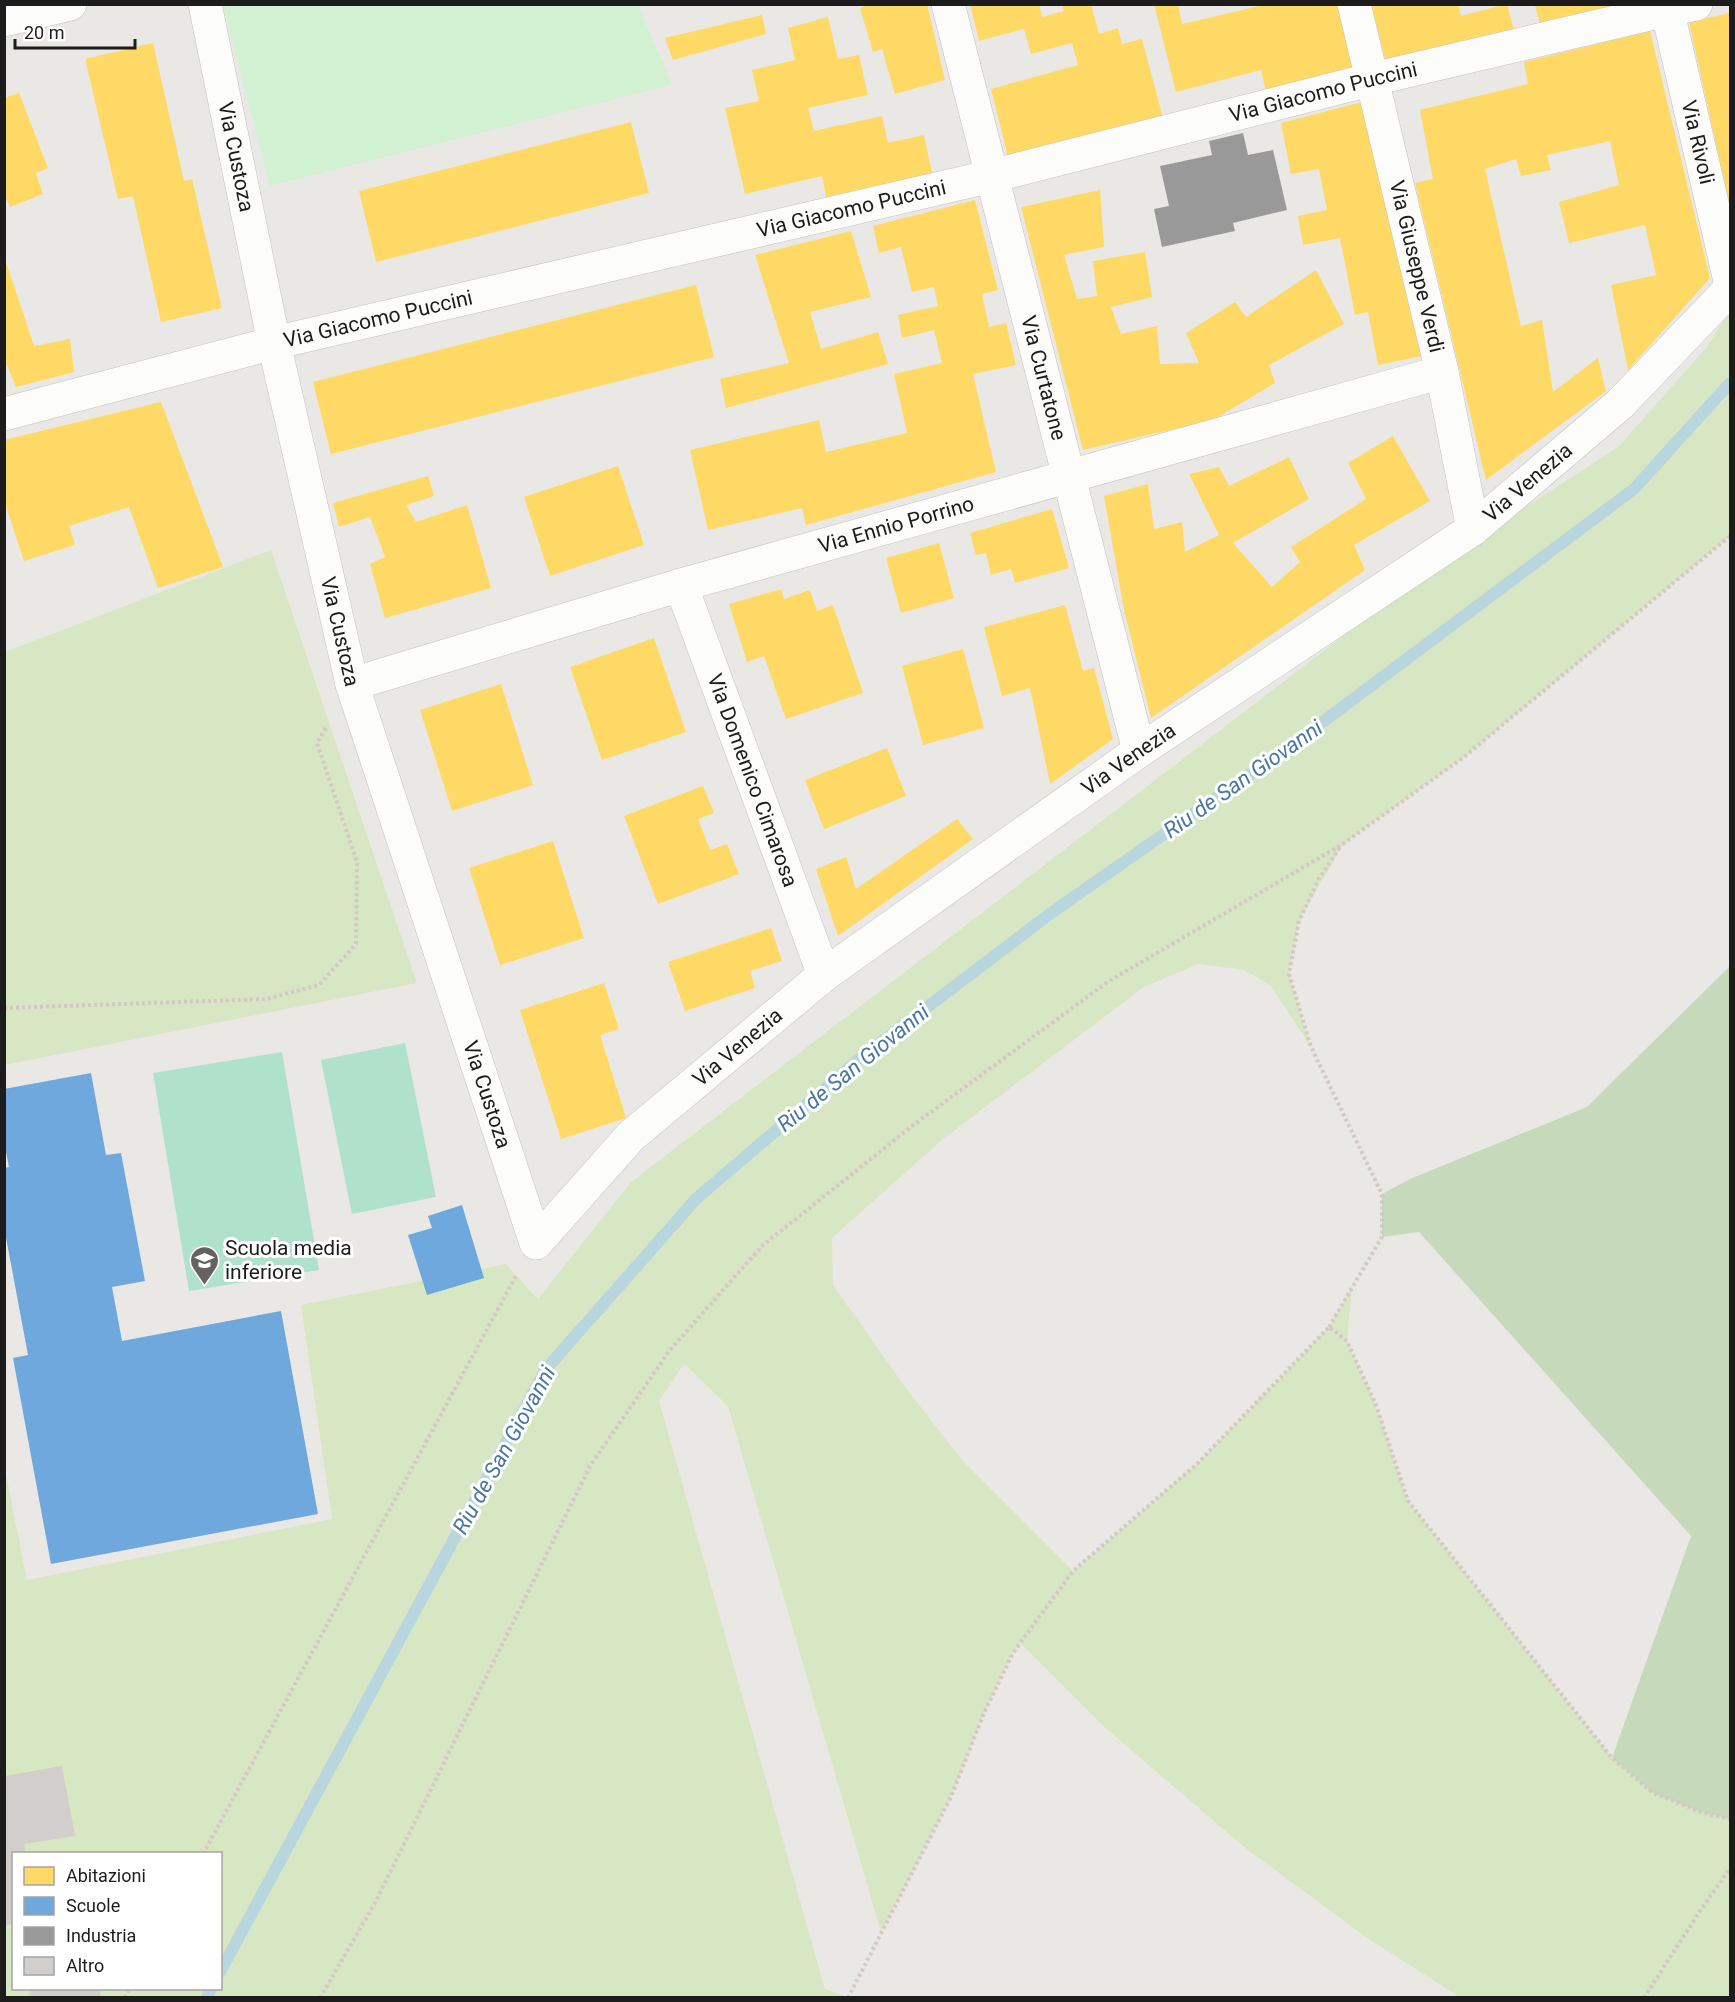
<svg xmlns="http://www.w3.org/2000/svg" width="1735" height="2002" font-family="Roboto,sans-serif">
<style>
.grass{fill:#d8e7c3;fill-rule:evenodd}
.forest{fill:#c6d9ba}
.park{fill:#d2f0d2}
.pitch{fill:#b0e1cb}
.homes{fill:#ffd966}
.schools{fill:#6fa8dc}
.industry{fill:#999}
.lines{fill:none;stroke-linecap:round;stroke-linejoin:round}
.stream{stroke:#b8d6dd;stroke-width:12}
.building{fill:#d1cecc}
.minor-casing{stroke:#c3c2c1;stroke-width:34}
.path{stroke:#d5c7c4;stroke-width:4;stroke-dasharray:3 3;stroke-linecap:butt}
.minor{stroke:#fcfcfb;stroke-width:33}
.labels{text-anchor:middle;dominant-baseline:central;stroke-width:6;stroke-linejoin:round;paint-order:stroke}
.street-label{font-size:21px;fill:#1c1c1c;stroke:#fff}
.poi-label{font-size:21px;fill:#1c1c1c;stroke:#fff;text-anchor:start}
.water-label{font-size:22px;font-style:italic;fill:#4977a0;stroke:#fff}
</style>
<rect width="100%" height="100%" fill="#eae8e5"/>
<g class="grass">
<path d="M1730,310V536L1464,757L1343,844L1299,921L1289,974L1311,1047L1271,986L1244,970L1198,964L1144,987L943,1139L832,1238L833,1285L906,1388L962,1460L1073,1571L1198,1463L1329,1327L1352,1287L1347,1341L1376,1405L1408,1501L1612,1758L1701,1812L1730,1819V1997H1459L1363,1935L1244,1847L1101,1724L1020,1643L1013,1653L984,1713L951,1797L881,1932L728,1406L684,1364L659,1401L825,1989L848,1997H5L4,1464L27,1580L332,1519L301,1305L506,1264L538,1299L631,1182L1433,567L1618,447L1707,347ZM14,1854H220V1988H14Z"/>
<path d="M271,550L417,983L5,1065V652Z"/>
</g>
<path class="forest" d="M1730,966V1819L1701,1812L1653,1793L1612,1758L1691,1536L1419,1232L1382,1237V1194L1410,1179L1587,1107Z"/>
<path class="park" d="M223,5H638L672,85L270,186Z"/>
<g class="pitch">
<path d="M405,1043L436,1197L352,1214L321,1060Z"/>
<path d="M282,1052L319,1270L189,1291L153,1073Z"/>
</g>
<g class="homes">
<path d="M871,4H927L945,80L895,94L882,49L873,52L860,8Z"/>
<path d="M970,4H1039L1042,17L1064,11L1062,4H1091L1099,34L1118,28L1122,44L1142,39L1163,118L1008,157L991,89L1078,65L1072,43L1031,54L1024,29L979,41Z"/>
<path d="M1154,4H1178L1182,24L1268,4H1338L1354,70L1266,92L1261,70L1176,92Z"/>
<path d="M1371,4H1458L1461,16L1507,4L1514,31L1386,62Z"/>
<path d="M1538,4H1619L1540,24L1535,5Z"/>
<path d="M1730,13V207L1689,22Z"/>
<path d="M762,15L766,34L673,60L665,38Z"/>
<path d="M828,17L838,59L859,55L868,95L808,108L814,131L882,116L888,143L924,135L932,173L826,197L822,176L745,194L725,108L759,101L752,70L795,60L788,28Z"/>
<path d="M1650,31L1710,278L1628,370L1611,285L1656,275L1645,225L1569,243L1559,202L1619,185L1610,141L1547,155L1551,170L1521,176L1516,159L1485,169L1521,326L1542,320L1553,392L1598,358L1606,391L1486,480L1415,183L1433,179L1420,110L1528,84L1524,62Z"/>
<path d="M153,43L184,181L192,179L222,308L161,322L133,196L118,199L85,59Z"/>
<path d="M19,93L48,168L36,173L43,194L10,207L4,194V98Z"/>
<path d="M1362,102L1422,356L1378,365L1368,312L1355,315L1340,238L1303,245L1298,216L1327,210L1319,169L1291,174L1281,123Z"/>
<path d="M631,122L649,193L376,262L359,191Z"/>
<path d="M1100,190L1104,247L1064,255L1077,299L1097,296L1093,261L1145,252L1152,297L1111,307L1121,334L1157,326L1160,364L1199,363L1186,333L1235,302L1246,317L1316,270L1344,324L1269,365L1275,383L1213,420L1083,450L1021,207Z"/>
<path d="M975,200L998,290L982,294L989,327L1006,323L1016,365L973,374L996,472L806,525L802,508L708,530L690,450L819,420L826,452L907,433L894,374L942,363L934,330L902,338L898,315L938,306L934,287L912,292L901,247L879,253L873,226Z"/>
<path d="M851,231L871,297L810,312L821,349L878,332L888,364L726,408L720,379L789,363L755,255Z"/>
<path d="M4,256L34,346L70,339L74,372L16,387L4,358Z"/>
<path d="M696,285L714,357L331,454L313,382Z"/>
<path d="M161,402L223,567L158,588L129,507L69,526L75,545L24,561L4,500V440Z"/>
<path d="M1393,436L1430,501L1354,545L1365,570L1151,718L1124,610L1104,496L1148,484L1154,529L1182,522L1185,552L1219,535L1189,474L1219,467L1229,486L1289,457L1309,499L1233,543L1272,587L1300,562L1291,547L1366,499L1348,463Z"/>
<path d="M618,466L644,545L550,576L524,497Z"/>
<path d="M428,476L434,496L406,505L416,522L467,505L491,588L385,618L370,564L385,557L370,517L339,527L333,503Z"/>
<path d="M1052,509L1069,568L1015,583L1011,569L991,575L986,553L976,555L970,533Z"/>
<path d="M939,543L954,598L901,613L886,558Z"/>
<path d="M781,589L784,599L810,590L817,611L833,605L863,693L786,719L764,656L747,662L729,604Z"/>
<path d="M1065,605L1083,671L1094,668L1113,739L1050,784L1030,688L1002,696L984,627Z"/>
<path d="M654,638L686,732L602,760L570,667Z"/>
<path d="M963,649L984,728L923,745L902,666Z"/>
<path d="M501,684L533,785L452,811L420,710Z"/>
<path d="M887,748L906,796L824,829L805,780Z"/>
<path d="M703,786L714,813L698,819L710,850L727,844L739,874L658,904L624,816Z"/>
<path d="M957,819L973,839L838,936L816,869L846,857L856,889Z"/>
<path d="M553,841L584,938L500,965L469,868Z"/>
<path d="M771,928L782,961L750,971L755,988L685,1011L668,962Z"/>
<path d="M604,983L619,1029L600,1035L626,1118L561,1139L520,1010Z"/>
</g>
<g class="schools">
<path d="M91,1073L106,1155L121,1153L145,1281L112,1287L122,1341L281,1311L318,1514L51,1564L13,1358L28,1355L4,1227V1168L9,1167L4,1142V1089Z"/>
<path d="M462,1205L484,1278L427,1295L408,1235L432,1228L428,1216Z"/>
</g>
<path class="industry" d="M1243,133L1248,155L1273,150L1287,210L1233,223L1235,231L1162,247L1154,209L1169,206L1160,166L1212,155L1209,141Z"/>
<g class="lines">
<g class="stream">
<path d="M220,1972L546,1369L696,1199L863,1056L1051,913L1296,742L1634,489L1730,383"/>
<path d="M207,1998L211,1988"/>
</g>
</g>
<g class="building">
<path d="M62,1766L75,1836L24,1844L26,1854H14V1924L6,1925L4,1915V1776Z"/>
<path d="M29,1988H100L101,1998H30Z"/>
</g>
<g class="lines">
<defs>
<g id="minor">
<path id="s1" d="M205,4L274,343L352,684L536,1243L631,1136L824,975L1139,751L1473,529L1620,404L1730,289"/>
<path id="s2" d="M948,4L1139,751"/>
<path id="s3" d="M1354,4L1442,372L1473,529"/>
<path id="s4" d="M1666,4L1730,281"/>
<path d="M4,20L70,4"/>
<path id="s5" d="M4,414L274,343L992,176L1373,79L1667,10L1696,4"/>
<path id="s6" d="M681,585L824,975"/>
<path id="s7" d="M352,684L681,585L1442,372"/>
</g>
</defs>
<use href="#minor" class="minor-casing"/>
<g class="path">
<path d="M4,1008L266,999L319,985L356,944L357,862L317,743L327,726"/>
<path d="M1329,1327L1382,1237V1194L1311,1047L1289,974L1299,921L1318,880L1340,847"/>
<path d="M203,1854L517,1274"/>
<path d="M125,1998L130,1988"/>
<path d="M320,1998L375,1903L590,1466L670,1350L762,1246L916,1123L1109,981L1343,844L1464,757L1730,536"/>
<path d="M848,1998L951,1797L984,1713L1013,1653L1073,1571L1198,1463L1329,1327L1347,1341L1376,1405L1408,1501L1612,1758L1653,1793L1701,1812L1730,1819"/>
<path d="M1644,1998L1700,1911L1730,1868"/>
</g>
<use href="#minor" class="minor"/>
</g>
<defs>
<symbol id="school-pin" viewBox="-11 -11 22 30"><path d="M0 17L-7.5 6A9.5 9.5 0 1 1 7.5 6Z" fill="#646362" stroke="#fff"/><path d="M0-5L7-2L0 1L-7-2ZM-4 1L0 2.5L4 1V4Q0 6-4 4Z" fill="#fff"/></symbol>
</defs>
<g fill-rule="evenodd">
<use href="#school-pin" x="188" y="1244" width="33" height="45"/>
</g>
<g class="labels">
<g class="street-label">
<text stroke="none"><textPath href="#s5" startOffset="1358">Via Giacomo Puccini</textPath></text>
<text stroke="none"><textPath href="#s4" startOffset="142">Via Rivoli</textPath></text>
<text stroke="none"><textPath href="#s1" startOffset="156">Via Custoza</textPath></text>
<text stroke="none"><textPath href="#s5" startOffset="872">Via Giacomo Puccini</textPath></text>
<text stroke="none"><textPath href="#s3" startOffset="270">Via Giuseppe Verdi</textPath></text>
<text stroke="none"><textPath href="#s5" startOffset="386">Via Giacomo Puccini</textPath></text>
<text stroke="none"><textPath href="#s2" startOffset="386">Via Curtatone</textPath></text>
<text stroke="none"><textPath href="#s1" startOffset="2538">Via Venezia</textPath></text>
<text stroke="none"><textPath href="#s7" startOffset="567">Via Ennio Porrino</textPath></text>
<text stroke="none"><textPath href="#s1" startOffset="642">Via Custoza</textPath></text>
<text stroke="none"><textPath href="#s1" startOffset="2052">Via Venezia</textPath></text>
<text stroke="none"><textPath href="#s6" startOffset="208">Via Domenico Cimarosa</textPath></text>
<text stroke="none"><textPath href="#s1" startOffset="1566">Via Venezia</textPath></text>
<text stroke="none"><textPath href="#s1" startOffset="1128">Via Custoza</textPath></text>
</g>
<g class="poi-label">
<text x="225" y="1248">Scuola media<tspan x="225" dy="24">inferiore</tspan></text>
</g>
<g class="water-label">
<text transform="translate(1243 779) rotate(-35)">Riu de San Giovanni</text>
<text transform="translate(853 1068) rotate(-39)">Riu de San Giovanni</text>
<text transform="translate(504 1450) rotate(-61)">Riu de San Giovanni</text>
</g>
</g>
<rect width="1735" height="2002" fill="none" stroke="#1c1c1c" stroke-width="12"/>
<rect x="12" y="1852" width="210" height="138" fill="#ffffff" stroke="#a4a4a4" stroke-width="1.5"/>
<rect x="24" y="1867" width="30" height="18" fill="#ffd966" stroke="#a4a4a4" stroke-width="1.5"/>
<text x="66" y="1882" font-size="18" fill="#1c1c1c">Abitazioni</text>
<rect x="24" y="1897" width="30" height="18" fill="#6fa8dc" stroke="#a4a4a4" stroke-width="1.5"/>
<text x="66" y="1912" font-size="18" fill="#1c1c1c">Scuole</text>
<rect x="24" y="1927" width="30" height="18" fill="#999999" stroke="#a4a4a4" stroke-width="1.5"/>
<text x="66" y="1942" font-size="18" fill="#1c1c1c">Industria</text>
<rect x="24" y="1957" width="30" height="18" fill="#d1cecc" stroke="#a4a4a4" stroke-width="1.5"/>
<text x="66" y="1972" font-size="18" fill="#1c1c1c">Altro</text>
<path d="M15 39v9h120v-9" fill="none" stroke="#1c1c1c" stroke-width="3"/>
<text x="24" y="39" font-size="18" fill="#1c1c1c" stroke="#ffffff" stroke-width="4.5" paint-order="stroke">20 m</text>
</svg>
